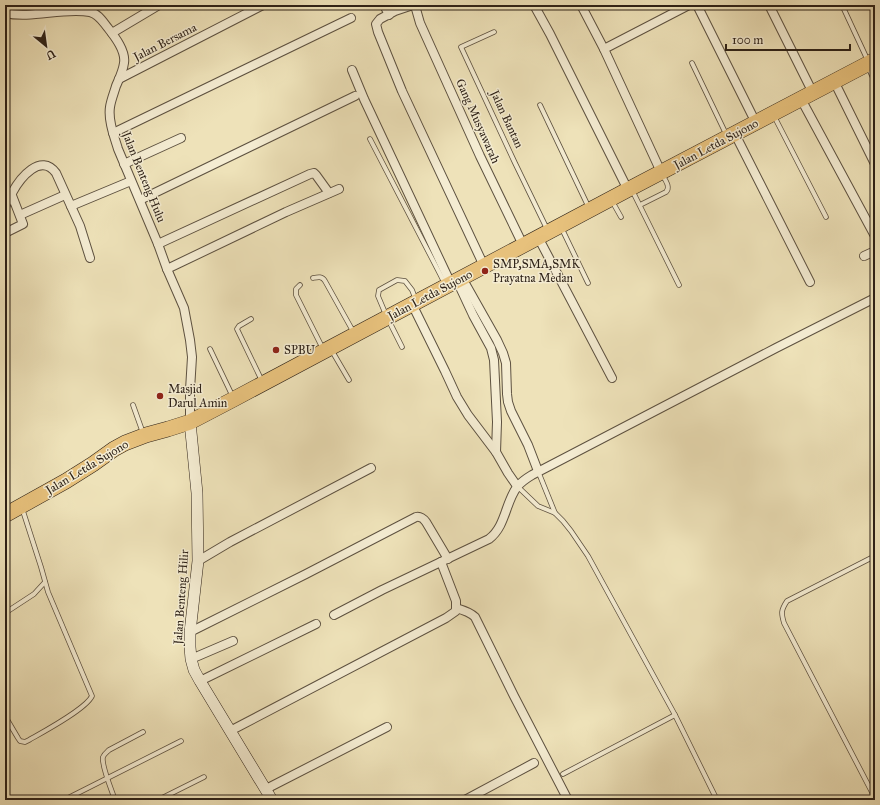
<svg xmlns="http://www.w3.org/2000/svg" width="880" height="805" font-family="'IM FELL Great Primer',serif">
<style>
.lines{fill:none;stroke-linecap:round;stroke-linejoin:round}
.lane-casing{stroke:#5d5140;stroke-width:5.5}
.street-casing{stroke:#5d5140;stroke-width:10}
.secondary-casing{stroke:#2d2117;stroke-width:12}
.highway-casing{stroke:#2d2117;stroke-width:16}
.lane{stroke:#f4ecd2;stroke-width:4}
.street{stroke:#f4ecd2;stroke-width:8}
.secondary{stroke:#f4ecd2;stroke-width:11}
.highway{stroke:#e7c17c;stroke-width:15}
.poi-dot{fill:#8f2418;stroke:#f4ecd2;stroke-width:1.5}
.labels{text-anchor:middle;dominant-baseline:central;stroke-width:3;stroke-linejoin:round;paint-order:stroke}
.street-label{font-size:12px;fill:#2d2117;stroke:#f4ecd2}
.poi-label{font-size:12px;fill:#2d2117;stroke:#f4ecd2;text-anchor:start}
</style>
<rect width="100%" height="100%" fill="#eee2b9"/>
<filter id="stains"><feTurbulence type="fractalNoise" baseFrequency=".005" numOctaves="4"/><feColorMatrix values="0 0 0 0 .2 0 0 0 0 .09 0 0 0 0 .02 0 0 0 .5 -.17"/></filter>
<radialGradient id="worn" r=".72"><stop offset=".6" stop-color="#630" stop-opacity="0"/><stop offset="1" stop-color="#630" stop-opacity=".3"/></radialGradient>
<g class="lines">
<defs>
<g id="lane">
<path d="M842,5L868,61"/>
<path d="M48,13V5"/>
<path d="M494,32L461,47L515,163L547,229"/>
<path d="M692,63L726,134"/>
<path d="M540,105L589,208"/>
<path d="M774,116L826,217"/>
<path d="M370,139L440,274L445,284"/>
<path d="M632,190L679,285"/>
<path d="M612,201L621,217"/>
<path d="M640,205L666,192C671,187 665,180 662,174"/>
<path d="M562,229L588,283"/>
<path d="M313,278C318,277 322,276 325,281L354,333"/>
<path d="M300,285L296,289V295L323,349"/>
<path d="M386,315L378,296L379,290L397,280L405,281L412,290L416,300"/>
<path d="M251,319L239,326L237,329L262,381"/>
<path d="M389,321L402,347"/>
<path d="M210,349L232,395"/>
<path d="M332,351L349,380"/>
<path d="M133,405L143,433"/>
<path d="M538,471L555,513"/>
<path d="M517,486L538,506L555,513L563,521L571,531L588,556L675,715L717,800"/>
<path d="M875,556L787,601C781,610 781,613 784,623L875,798"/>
<path d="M5,613L34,594L45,582"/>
<path d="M5,716L18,738L20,741L25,742L29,740C43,732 86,709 92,696L48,592L41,567L22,508"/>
<path d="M563,774L675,715"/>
<path d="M64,800L181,741"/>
<path d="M115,800C112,791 101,765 103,757C104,754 107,752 109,750L143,732"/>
<path d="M158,800L204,777"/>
</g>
<g id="street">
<path d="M384,5L389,15"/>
<path d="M413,5L395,11L380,19L376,24L378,32L402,91L484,266"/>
<path d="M414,5L416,9L420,23L480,156L523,245"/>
<path d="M534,5L550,34L628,190"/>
<path d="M581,5L604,49L661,172"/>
<path d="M697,5L756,123"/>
<path d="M769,5L813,93"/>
<path d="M873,5L875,9"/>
<path d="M5,13C32,19 63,7 90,12C99,14 103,22 108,28C115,37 126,51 124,63C123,71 119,79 116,86C114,93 111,100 110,107C108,120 114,136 118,149L158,244L167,269L184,308L190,340L192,357L190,390V422"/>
<path d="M112,33L159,5"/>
<path d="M604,49L689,5"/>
<path d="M869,64L875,77"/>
<path d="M352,70L364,99L451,284"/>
<path d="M119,79L263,5"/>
<path d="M834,81L875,164"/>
<path d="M801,99L875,236"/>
<path d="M113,133L351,18"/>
<path d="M735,134L810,282"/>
<path d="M124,164L181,138"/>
<path d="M140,200L355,96"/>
<path d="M71,206L131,181"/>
<path d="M5,207C7,202 9,197 12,193C20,178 41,152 56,173L80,226L90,258"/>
<path d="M20,215L65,195"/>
<path d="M5,233L23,224L11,193"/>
<path d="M538,237L612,378"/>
<path d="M158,244L310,174L314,173L316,175L329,193"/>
<path d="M864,256L875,251"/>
<path d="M167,269L286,212L339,189"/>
<path d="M462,278L497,340L503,353L506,363L507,394L508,402L511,411L528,445L538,471"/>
<path d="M459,285L473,315L491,348L494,360L497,422L496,452"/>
<path d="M412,304L445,371L457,397L468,415L496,452L508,473L517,486"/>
<path d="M198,561L230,542L371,468"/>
<path d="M456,608C463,610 470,612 475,617L514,696L568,800"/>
<path d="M334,615L382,590L489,539C506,526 505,503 517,487C521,482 527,478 532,475L776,348L875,298"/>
<path d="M190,632L306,574L416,517C420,516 424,519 426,522L448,559"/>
<path d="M191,659L233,641"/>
<path d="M200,681L316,624"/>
<path d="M230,731L446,618L456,611V601L441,562"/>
<path d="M266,789L387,727"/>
<path d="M465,800L534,763"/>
</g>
<path id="secondary" d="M190,422L197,493L198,561L190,632V647L191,659L194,670L200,681L272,800"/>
<path id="highway" d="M5,515L66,481L93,464L114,449L125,443L146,435L168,429L190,422L234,399L631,188L875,60"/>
</defs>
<use href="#lane" class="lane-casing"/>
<use href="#street" class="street-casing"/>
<use href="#secondary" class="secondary-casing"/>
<use href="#highway" class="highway-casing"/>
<use href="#lane" class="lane"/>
<use href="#street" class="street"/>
<use href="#secondary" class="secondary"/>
<use href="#highway" class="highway"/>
</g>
<g class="poi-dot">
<circle cx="485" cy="271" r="4"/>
<circle cx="276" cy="350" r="4"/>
<circle cx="160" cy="396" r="4"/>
</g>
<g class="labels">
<g class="street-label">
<text transform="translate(165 42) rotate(-27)">Jalan Bersama</text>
<text transform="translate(507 119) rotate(65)">Jalan Bantan</text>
<text transform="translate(478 121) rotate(66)">Gang Musyawarah</text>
<text transform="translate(716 144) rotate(-28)">Jalan Letda Sujono</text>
<text transform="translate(144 177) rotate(68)">Jalan Benteng Hulu</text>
<text transform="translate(430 295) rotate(-28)">Jalan Letda Sujono</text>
<text transform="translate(87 467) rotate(-31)">Jalan Letda Sujono</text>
<text transform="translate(181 597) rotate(-86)">Jalan Benteng Hilir</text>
</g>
<g class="poi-label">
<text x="493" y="264">SMP,SMA,SMK<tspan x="493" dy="14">Prayatna Medan</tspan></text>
<text x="284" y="350">SPBU</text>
<text x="168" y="389">Masjid<tspan x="168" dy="14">Darul Amin</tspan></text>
</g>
</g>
<rect width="880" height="805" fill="none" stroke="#eee2b9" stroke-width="20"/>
<rect x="6" y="6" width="868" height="793" fill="none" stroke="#2d2117" stroke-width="2"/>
<rect x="10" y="10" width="860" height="785" fill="none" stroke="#2d2117"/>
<g transform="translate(46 46) rotate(151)" stroke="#f4ecd2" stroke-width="3" paint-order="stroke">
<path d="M0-3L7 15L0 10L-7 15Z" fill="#2d2117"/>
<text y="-6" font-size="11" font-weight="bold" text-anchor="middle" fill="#2d2117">U</text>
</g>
<path d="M726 44v6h124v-6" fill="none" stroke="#2d2117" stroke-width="2"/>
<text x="732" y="44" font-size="12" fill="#2d2117" stroke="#f4ecd2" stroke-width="3" paint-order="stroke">100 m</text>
<rect width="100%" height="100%" filter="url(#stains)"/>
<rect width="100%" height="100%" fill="url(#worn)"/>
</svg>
